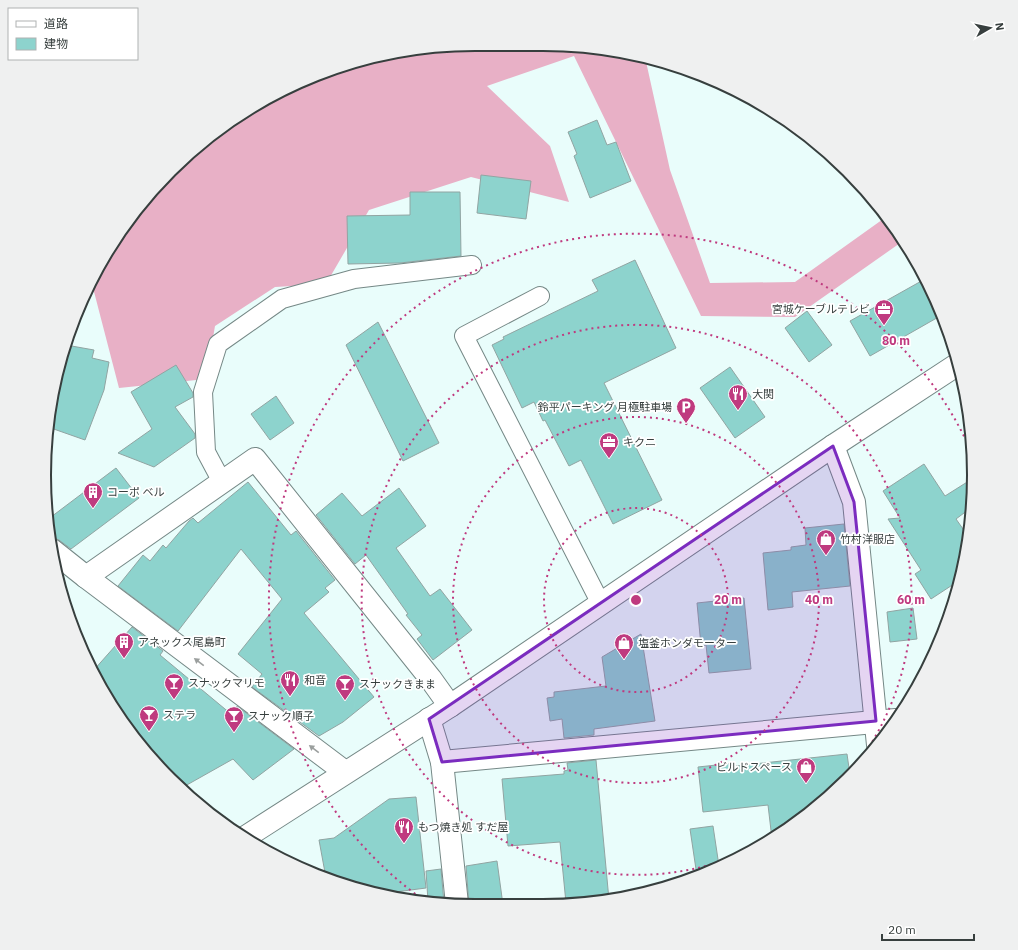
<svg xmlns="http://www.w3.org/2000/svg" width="1018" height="950" font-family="'IBM Plex Sans','Noto Sans JP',sans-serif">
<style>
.forest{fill:#e8b0c6}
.building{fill:#8dd3cd;stroke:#91a4a2}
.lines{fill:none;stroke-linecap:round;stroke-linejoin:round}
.lane-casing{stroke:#758886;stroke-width:20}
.street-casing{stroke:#758886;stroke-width:24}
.secondary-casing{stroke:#758886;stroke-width:24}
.lane{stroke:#fff;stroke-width:18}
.street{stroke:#fff;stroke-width:22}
.secondary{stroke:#fff;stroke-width:22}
.oneway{fill:#9b9f9e}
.marked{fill:#7b2cbf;fill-opacity:0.2;stroke:#7b2cbf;stroke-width:3;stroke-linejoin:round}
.ring{fill:none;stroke:#bf3a7f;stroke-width:2;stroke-dasharray:2 4}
.labels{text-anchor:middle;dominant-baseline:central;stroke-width:3.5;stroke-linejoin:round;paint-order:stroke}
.poi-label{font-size:11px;fill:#373f3e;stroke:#fff;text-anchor:start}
.rim{fill:none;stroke:#373f3e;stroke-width:2}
.centre{fill:#bf3a7f;stroke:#fff;stroke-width:2}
.ring-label{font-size:12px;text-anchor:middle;font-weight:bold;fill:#bf3a7f;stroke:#fff;stroke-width:3.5;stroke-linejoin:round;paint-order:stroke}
</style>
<rect width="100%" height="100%" fill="#e9fdfb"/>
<path class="forest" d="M571,45L645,57L670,170L710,283L795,282L886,217L903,241L795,317L701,316L574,56L487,86L550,146L569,202L471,177L369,210L326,284L275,287L215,326L206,379L119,388L92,284L102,260L151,191L213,133L285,88L391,52Z"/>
<g class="building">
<path d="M597,120L607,145L616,142L631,181L590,198L574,156L577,154L568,132Z"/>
<path d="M481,175L531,181L526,219L477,213Z"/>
<path d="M410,192H460L461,256L400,263L348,264L347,216L410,215Z"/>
<path d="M635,260L676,348L604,383L662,500L613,524L581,460L569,466L545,420L543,421L534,402L522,408L492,345L504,339L503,337L598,291L592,280Z"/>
<path d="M925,279L942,315L870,356L850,321Z"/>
<path d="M807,311L832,345L809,362L785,328Z"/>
<path d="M378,322L439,443L403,461L346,345Z"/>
<path d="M66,345L94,350L92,358L109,362L104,390L85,440L48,427L59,363Z"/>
<path d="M176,365L193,393V397L175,407L195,434V438L154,467L118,453L152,429L131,392Z"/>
<path d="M730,367L765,417L735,438L700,388Z"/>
<path d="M276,396L294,423L270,440L251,414Z"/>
<path d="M924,464L945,496L972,479V507L956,519L968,536L960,580L931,599L915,574L921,570L888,519L900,518L883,491Z"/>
<path d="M116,468L139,498L71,549L59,540L54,538H49L47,520Z"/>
<path d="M248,482L291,535L296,531L335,580L325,588L329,592L304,613L374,697L343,722L319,736L252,687L262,674L238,654L282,599L241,549L178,631L118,586L143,555L150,561L163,545L166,548L189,521L193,518L198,523Z"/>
<path d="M399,488L426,526L396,548L430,596L440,589L472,630L433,660L417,639L422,635L406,615L408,614L366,555L355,564L316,515L342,493L362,516Z"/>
<path d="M844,524L850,586L792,592L793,607L768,610L763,553L791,550V547L806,545L805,528Z"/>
<path d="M744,598L751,669L709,673L706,645L701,646L697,603Z"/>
<path d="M913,608L917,639L890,642L887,612Z"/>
<path d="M132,627L163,651L160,655L231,714L237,706L294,749L253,780L233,759L185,786L156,755L141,742L102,691L93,671Z"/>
<path d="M641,634L655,721L594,729V735L564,738L562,719L550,721L547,698L554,697V692L606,686L602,657Z"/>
<path d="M847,754L850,775L827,799L772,839L768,805L703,812L698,767L735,763V766Z"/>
<path d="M596,760L609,900L599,902L566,903L560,842L508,846L502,779L564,774V771L568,770L567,763Z"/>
<path d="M416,797L426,888L380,894L326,878L319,840L334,838L389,799Z"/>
<path d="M713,826L719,866L697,876L690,829Z"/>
<path d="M497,861L503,905H469L466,866Z"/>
<path d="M441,869L444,903L428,901L426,871Z"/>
</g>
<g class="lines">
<defs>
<g id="lane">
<path d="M540,296L464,336L601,604"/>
<path d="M222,482L206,452L203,392L218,344L282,299L354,279L472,265"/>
</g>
<g id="street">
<path d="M52,550L86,577L345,772"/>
<path d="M86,577L255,459L430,678L450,706"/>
<path d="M429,719L442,762L896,720"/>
<path d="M442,762L457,904"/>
</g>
<g id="secondary">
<path d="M833,446L854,502L878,745"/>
<path d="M244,838L450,706L833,446L958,364"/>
</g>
</defs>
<use href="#lane" class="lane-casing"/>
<use href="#street" class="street-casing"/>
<use href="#secondary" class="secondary-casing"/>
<use href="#lane" class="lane"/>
<use href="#street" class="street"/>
<use href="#secondary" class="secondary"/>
</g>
<defs><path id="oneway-solid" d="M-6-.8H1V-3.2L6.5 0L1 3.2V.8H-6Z"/></defs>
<g class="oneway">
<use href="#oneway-solid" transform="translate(199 662) rotate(-143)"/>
<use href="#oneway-solid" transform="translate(314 749) rotate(-143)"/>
</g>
<path class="marked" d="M833,446L854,502L876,721L442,762L429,719Z"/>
<g class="ring">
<circle cx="636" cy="600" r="92"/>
<circle cx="636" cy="600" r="183"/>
<path d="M767 842A275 275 0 1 1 822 803"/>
<path d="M425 901A367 367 0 1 1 971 451"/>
</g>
<defs>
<symbol id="office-pin" viewBox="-11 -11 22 30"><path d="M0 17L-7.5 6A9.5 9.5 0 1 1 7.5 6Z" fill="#bf3a7f" stroke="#fff"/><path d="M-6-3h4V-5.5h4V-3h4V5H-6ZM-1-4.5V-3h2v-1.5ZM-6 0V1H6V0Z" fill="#fff"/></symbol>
<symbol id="restaurant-pin" viewBox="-11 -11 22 30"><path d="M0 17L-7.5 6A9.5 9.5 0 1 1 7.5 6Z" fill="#bf3a7f" stroke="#fff"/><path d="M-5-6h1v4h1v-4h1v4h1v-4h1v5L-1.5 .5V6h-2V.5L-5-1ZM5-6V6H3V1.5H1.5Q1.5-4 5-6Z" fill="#fff"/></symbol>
<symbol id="parking-pin" viewBox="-11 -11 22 30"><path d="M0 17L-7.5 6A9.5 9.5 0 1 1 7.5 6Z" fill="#bf3a7f" stroke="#fff"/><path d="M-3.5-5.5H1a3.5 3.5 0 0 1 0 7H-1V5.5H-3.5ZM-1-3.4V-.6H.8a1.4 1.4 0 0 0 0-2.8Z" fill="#fff"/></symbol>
<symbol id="building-pin" viewBox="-11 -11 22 30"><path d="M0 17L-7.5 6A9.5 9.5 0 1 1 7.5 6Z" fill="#bf3a7f" stroke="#fff"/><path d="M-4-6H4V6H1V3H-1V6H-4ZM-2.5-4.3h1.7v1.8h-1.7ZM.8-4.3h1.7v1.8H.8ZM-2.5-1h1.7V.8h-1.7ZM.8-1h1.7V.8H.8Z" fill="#fff"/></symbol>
<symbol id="shop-pin" viewBox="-11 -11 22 30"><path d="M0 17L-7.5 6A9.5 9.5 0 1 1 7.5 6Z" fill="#bf3a7f" stroke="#fff"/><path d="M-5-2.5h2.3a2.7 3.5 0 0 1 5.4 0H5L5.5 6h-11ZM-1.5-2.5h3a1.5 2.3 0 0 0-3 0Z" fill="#fff"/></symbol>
<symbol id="bar-pin" viewBox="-11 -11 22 30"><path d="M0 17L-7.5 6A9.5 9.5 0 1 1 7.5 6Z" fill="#bf3a7f" stroke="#fff"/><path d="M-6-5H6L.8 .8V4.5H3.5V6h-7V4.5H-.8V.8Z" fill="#fff"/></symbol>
</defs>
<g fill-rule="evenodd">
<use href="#office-pin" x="873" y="298" width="22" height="30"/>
<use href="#restaurant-pin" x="727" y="383" width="22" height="30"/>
<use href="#parking-pin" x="675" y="396" width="22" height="30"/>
<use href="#office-pin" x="598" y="431" width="22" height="30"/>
<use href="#building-pin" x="82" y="481" width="22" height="30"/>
<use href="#shop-pin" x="815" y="528" width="22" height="30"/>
<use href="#building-pin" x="113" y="631" width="22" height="30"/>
<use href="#shop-pin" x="613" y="632" width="22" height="30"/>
<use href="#restaurant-pin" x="279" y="669" width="22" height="30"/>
<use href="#bar-pin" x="163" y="672" width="22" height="30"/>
<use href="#bar-pin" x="334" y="673" width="22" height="30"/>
<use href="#bar-pin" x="138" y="704" width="22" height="30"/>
<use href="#bar-pin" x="223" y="705" width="22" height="30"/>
<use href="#shop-pin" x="795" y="756" width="22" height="30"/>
<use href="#restaurant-pin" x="393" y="816" width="22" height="30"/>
</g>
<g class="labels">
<g class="poi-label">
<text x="870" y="309" text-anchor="end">宮城ケーブルテレビ</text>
<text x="752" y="394">大関</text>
<text x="672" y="407" text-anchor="end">鈴平パーキング 月極駐車場</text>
<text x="623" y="442">キクニ</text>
<text x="107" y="492">コーポ ベル</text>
<text x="840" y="539">竹村洋服店</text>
<text x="138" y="642">アネックス尾島町</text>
<text x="638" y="643">塩釜ホンダモーター</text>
<text x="304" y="680">和音</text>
<text x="188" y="683">スナックマリモ</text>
<text x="359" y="684">スナックきまま</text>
<text x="163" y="715">ステラ</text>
<text x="248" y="716">スナック順子</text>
<text x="792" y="767" text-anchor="end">ビルドスペース</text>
<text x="418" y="827">もつ焼き処 すだ屋</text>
</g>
</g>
<path d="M0 0H1018V950H0ZM475 51H543A424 424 0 0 1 967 475V475A424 424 0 0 1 543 899H475A424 424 0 0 1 51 475V475A424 424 0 0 1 475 51Z" fill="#eff0f0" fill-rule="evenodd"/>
<path class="rim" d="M475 51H543A424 424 0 0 1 967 475V475A424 424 0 0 1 543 899H475A424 424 0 0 1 51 475V475A424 424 0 0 1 475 51Z"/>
<circle cx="636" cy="600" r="6" class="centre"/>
<g class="ring-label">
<text x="896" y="345">80 m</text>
<text x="728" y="604">20 m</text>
<text x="819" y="604">40 m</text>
<text x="911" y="604">60 m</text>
</g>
<rect x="8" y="8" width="130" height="52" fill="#ffffff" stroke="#afb2b2"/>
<rect x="16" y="21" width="20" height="6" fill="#ffffff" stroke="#afb2b2"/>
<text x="44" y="28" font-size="12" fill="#373f3e">道路</text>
<rect x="16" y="38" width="20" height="12" fill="#8dd3cd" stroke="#afb2b2"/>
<text x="44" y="48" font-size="12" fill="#373f3e">建物</text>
<g transform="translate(990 28) rotate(81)" stroke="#ffffff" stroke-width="3" paint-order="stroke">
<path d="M0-3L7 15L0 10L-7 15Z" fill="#373f3e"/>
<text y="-6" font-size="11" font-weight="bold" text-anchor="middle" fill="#373f3e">N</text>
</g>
<path d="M882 934v6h92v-6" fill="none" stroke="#373f3e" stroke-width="2"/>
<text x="888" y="934" font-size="12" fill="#373f3e" stroke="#ffffff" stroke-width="3" paint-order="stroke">20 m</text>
</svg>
